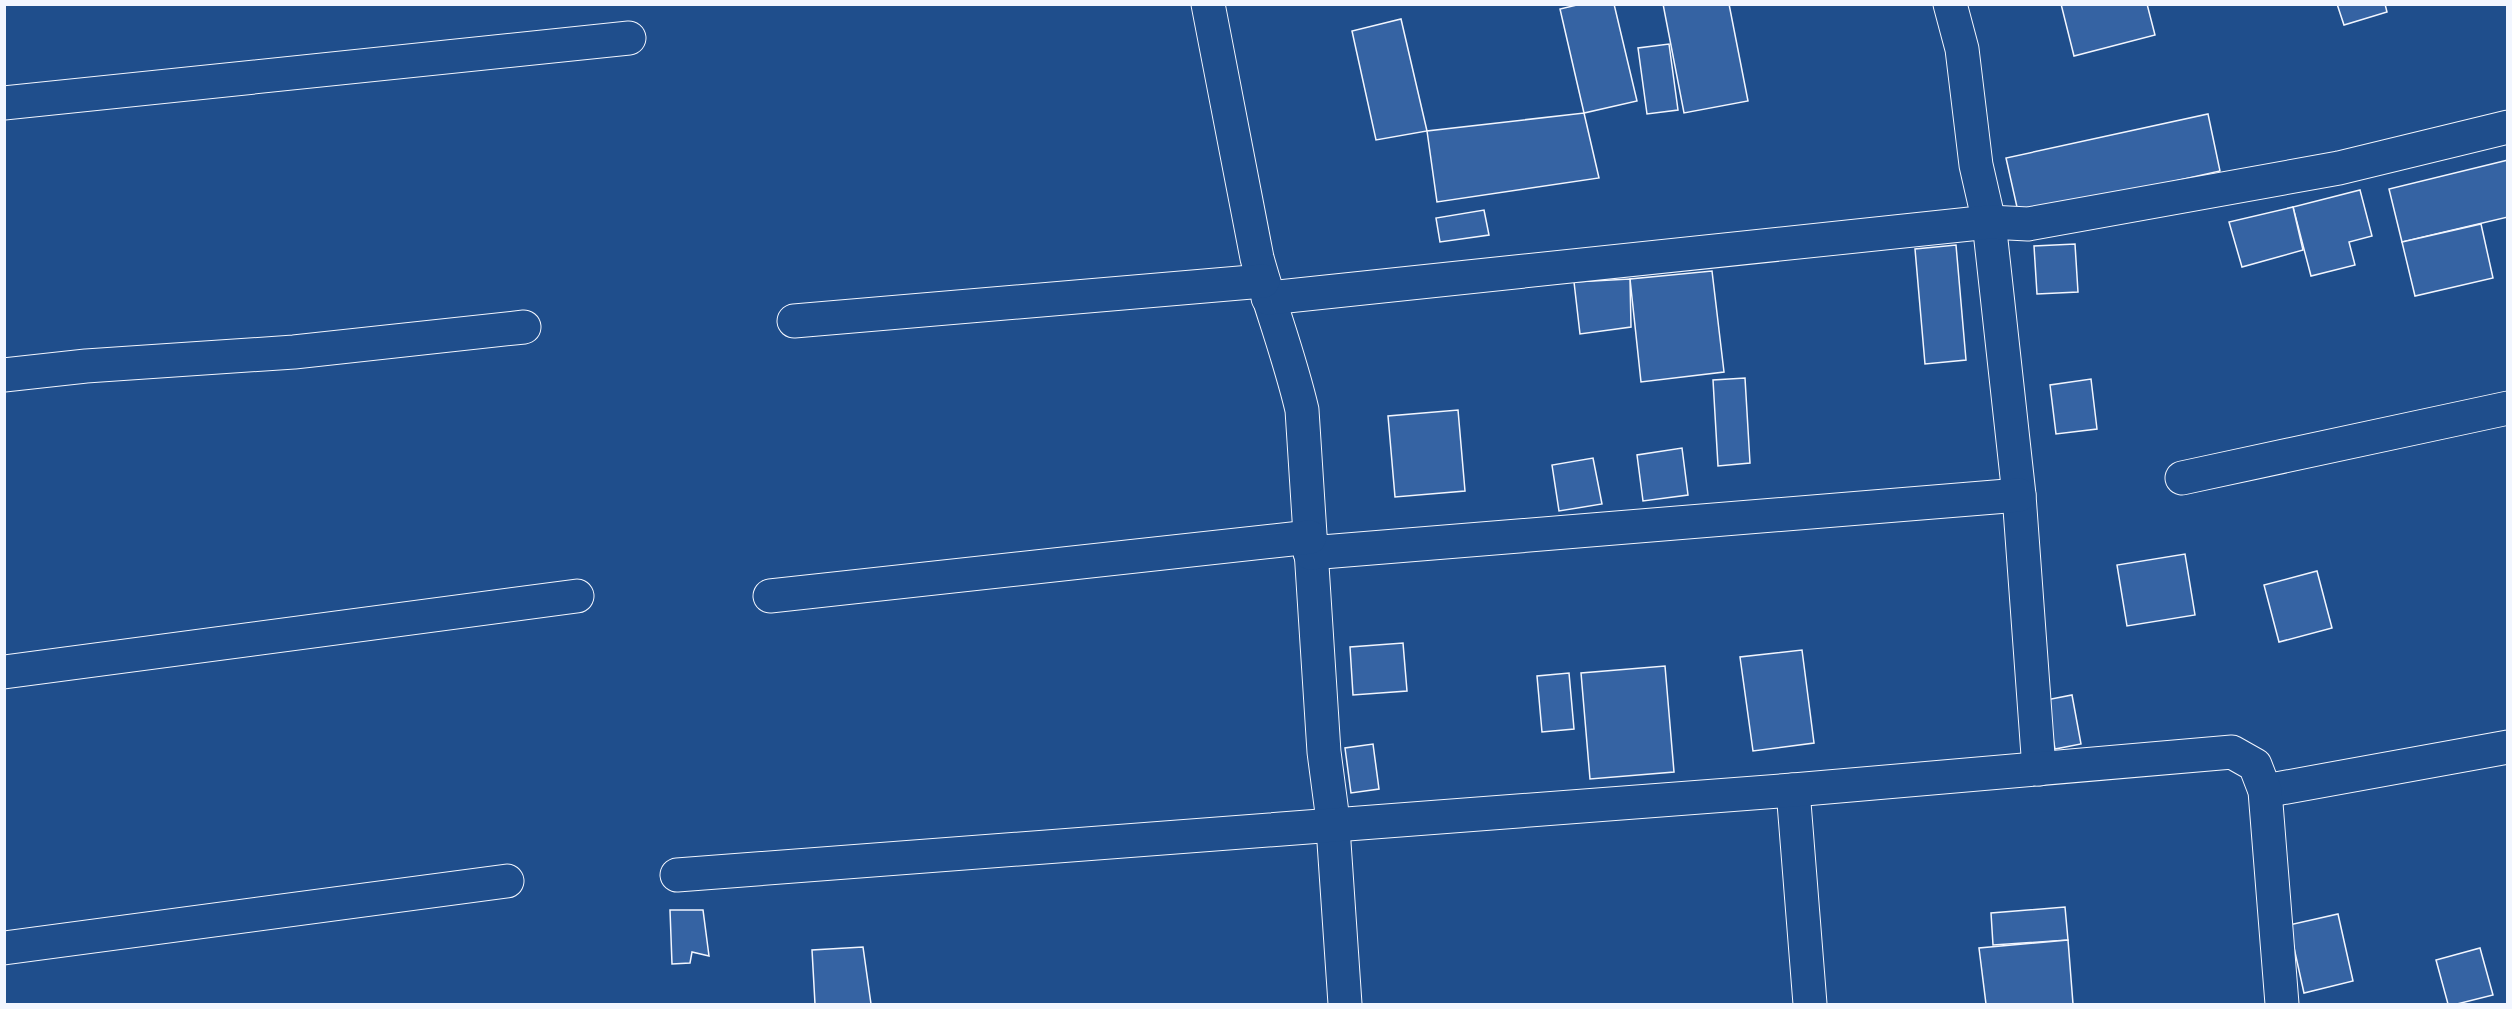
<svg xmlns="http://www.w3.org/2000/svg" width="2512" height="1009" font-family="Lato,sans-serif">
<style>
.building{fill:#3563a3;stroke:#f2f6ff;stroke-width:1.5}
.lines{fill:none;stroke-linecap:round;stroke-linejoin:round}
.street-casing{stroke:#f2f6ff;stroke-width:35}
.street{stroke:#1f4e8c;stroke-width:33}
</style>
<rect width="100%" height="100%" fill="#1f4e8c"/>
<g class="building">
<path d="M1581,4H1614L1637,101L1584,113L1560,9Z"/>
<path d="M1663,4H1729L1748,101L1684,113Z"/>
<path d="M2061,4H2147L2155,35L2074,56Z"/>
<path d="M2337,4H2385L2387,12L2344,25Z"/>
<path d="M1401,19L1427,131L1376,140L1352,31Z"/>
<path d="M1669,44L1678,110L1647,114L1638,48Z"/>
<path d="M1584,113L1599,178L1437,202L1427,131Z"/>
<path d="M2208,114L2220,171L2019,216L2006,158Z"/>
<path d="M2508,160V217L2402,242L2389,189Z"/>
<path d="M2360,190L2372,236L2349,242L2355,265L2311,276L2293,207Z"/>
<path d="M2293,207L2303,250L2242,267L2229,222Z"/>
<path d="M1484,210L1489,235L1440,242L1436,218Z"/>
<path d="M2481,224L2493,278L2415,296L2402,242Z"/>
<path d="M2075,244L2078,292L2037,294L2034,246Z"/>
<path d="M1956,245L1966,360L1925,364L1915,249Z"/>
<path d="M1712,271L1724,372L1641,382L1630,279Z"/>
<path d="M1630,279L1631,327L1580,334L1574,282Z"/>
<path d="M1745,378L1750,463L1718,466L1713,380Z"/>
<path d="M2091,379L2097,429L2056,434L2050,385Z"/>
<path d="M1458,410L1465,491L1395,497L1388,416Z"/>
<path d="M1682,448L1688,495L1643,501L1637,455Z"/>
<path d="M1593,458L1602,504L1559,511L1552,465Z"/>
<path d="M2185,554L2195,615L2127,626L2117,565Z"/>
<path d="M2317,571L2332,628L2279,642L2264,585Z"/>
<path d="M1403,643L1407,691L1353,695L1350,647Z"/>
<path d="M1802,650L1814,743L1753,751L1740,657Z"/>
<path d="M1665,666L1674,772L1590,779L1581,673Z"/>
<path d="M1569,673L1574,729L1542,732L1537,676Z"/>
<path d="M2072,695L2081,744L2055,749L2046,700Z"/>
<path d="M1373,744L1379,789L1351,793L1345,748Z"/>
<path d="M2065,907L2068,940L1993,945L1991,913Z"/>
<path d="M670,910H703L709,956L692,952L690,963L672,964Z"/>
<path d="M2338,914L2353,981L2304,993L2289,925Z"/>
<path d="M2068,940L2073,1004H1986L1979,948Z"/>
<path d="M863,947L871,1004H815L812,950Z"/>
<path d="M2480,948L2493,995L2457,1004H2448L2436,960Z"/>
</g>
<g class="lines">
<defs>
<g id="street">
<path d="M1208,4L1257,258C1271,309 1290,358 1302,410L1324,752L1332,813L1345,1004"/>
<path d="M1950,4L1962,49L1976,165L1989,222L2019,495L2039,769"/>
<path d="M4,103L629,38"/>
<path d="M1268,298L1989,222L2028,224L2339,168L2508,127"/>
<path d="M794,321L1263,281"/>
<path d="M4,375L86,366L294,352L524,327"/>
<path d="M2182,478L2508,408"/>
<path d="M1310,553L2019,495"/>
<path d="M770,596L1310,537"/>
<path d="M4,672L577,596"/>
<path d="M1793,790L1810,1004"/>
<path d="M2265,791L2508,747"/>
<path d="M677,875L1793,790L2232,752L2255,765L2265,791L2282,1004"/>
<path d="M4,948L507,881"/>
</g>
</defs>
<use href="#street" class="street-casing"/>
<use href="#street" class="street"/>
</g>
<rect width="2512" height="1009" fill="none" stroke="#f2f6ff" stroke-width="12"/>
</svg>
